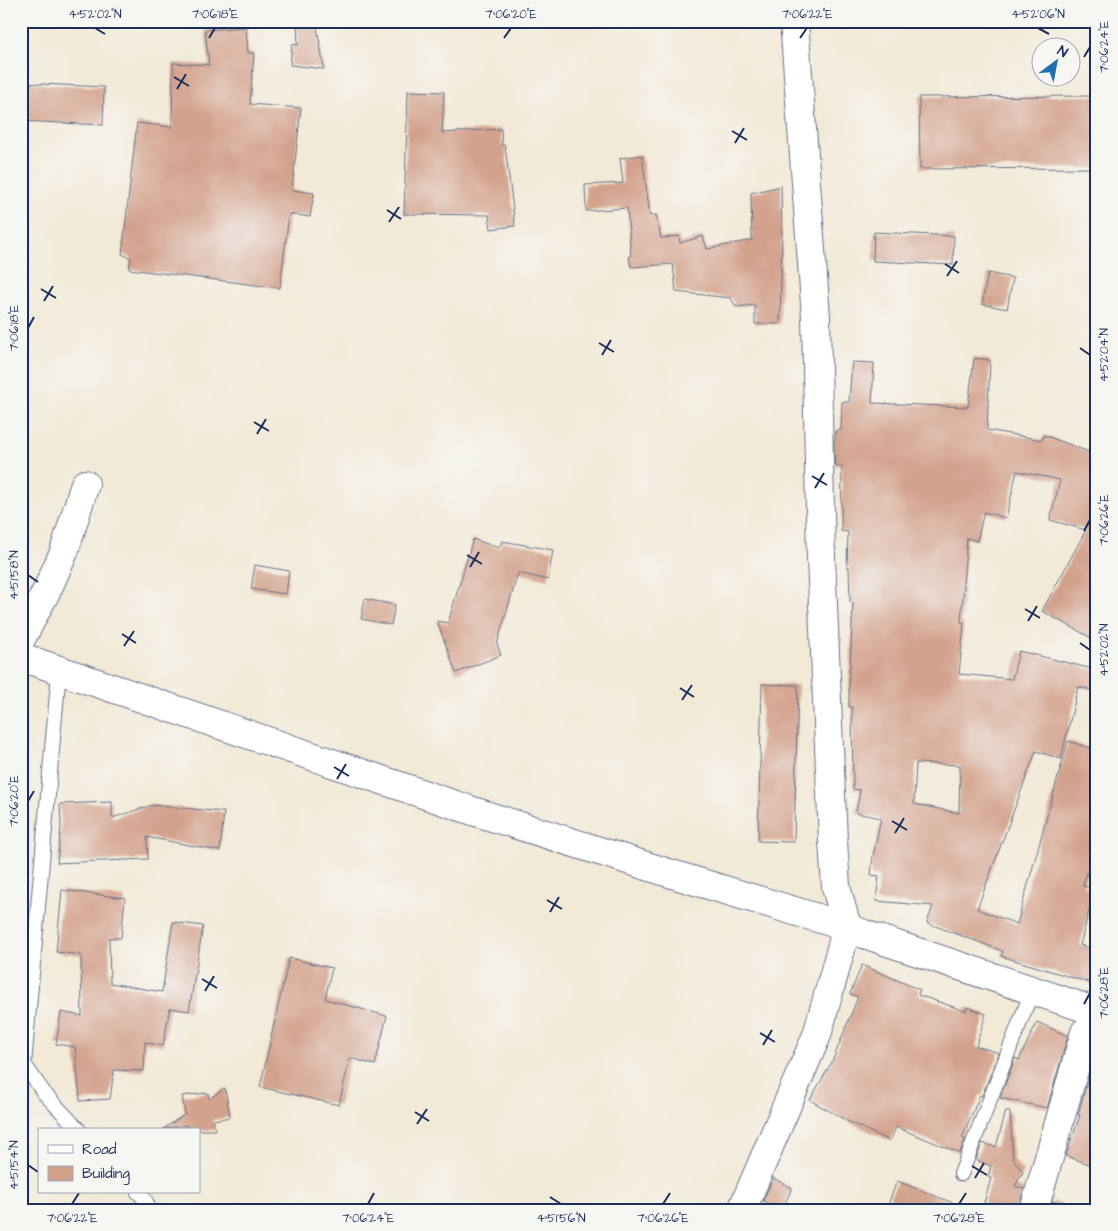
<svg xmlns="http://www.w3.org/2000/svg" width="1118" height="1231" font-family="'Architects Daughter',sans-serif">
<style>
.building{fill:#d3a28d;fill-rule:evenodd}
.lines{fill:none;stroke-linecap:round;stroke-linejoin:round}
.service-casing{stroke:#667088;stroke-width:16}
.minor-casing{stroke:#667088;stroke-width:30}
.tertiary-casing{stroke:#667088;stroke-width:30}
.service{stroke:#fff;stroke-width:14}
.minor{stroke:#fff;stroke-width:28}
.tertiary{stroke:#fff;stroke-width:28}
.ticks{fill:none;stroke:#1b2f5e;stroke-width:2}
.neatline{fill:none;stroke:#1b2f5e;stroke-width:2}
.ticks-label{font-size:12px;text-anchor:middle;fill:#1b2f5e}
</style>
<rect width="100%" height="100%" fill="#f6f6f2"/>
<filter id="ink" filterUnits="userSpaceOnUse"><feTurbulence type="fractalNoise" baseFrequency=".02" numOctaves="2"/><feDisplacementMap in="SourceGraphic" scale="10" xChannelSelector="R" yChannelSelector="G"/><feConvolveMatrix kernelMatrix="1 2 1 2 8 2 1 2 1" color-interpolation-filters="sRGB"/></filter>
<filter id="wash" filterUnits="userSpaceOnUse"><feTurbulence type="fractalNoise" baseFrequency=".0096" numOctaves="4" result="noise"/><feDisplacementMap in="SourceGraphic" scale="20" xChannelSelector="R" yChannelSelector="G"/><feGaussianBlur stdDeviation="1.12" result="paint"/><feColorMatrix in="noise" values="0 0 0 0 0 0 0 0 0 0 0 0 0 0 0 0 0 1.4 0 .05"/><feComposite in="paint" operator="in"/></filter>
<g filter="url(#wash)">
<rect width="100%" height="100%" fill="#f2e9d6"/>
<g id="blocks">
<g class="building">
<path d="M297,21H316L324,69L290,65L292,44L298,45Z"/>
<path d="M246,27L248,53H254L250,104L301,108L292,190L314,193L310,217L289,214L280,288L129,269L131,258L122,254L137,123L172,127L173,63L209,65L205,30Z"/>
<path d="M21,83L104,87L103,125L21,121Z"/>
<path d="M408,91L444,92L442,133L501,129L502,145H505L515,226L491,229L489,215L404,214Z"/>
<path d="M1097,96V168L920,169L919,97Z"/>
<path d="M642,155L650,216L656,215L661,238L679,236L680,243L703,236L707,249L752,240L751,193L781,186L782,235L780,324H755V305L736,307L731,298L676,292L673,264L631,267L629,256H631L627,208L586,211L585,185L623,183L620,158Z"/>
<path d="M874,232L954,236L953,265L873,261Z"/>
<path d="M988,273L1013,278L1007,309L982,304Z"/>
<path d="M974,358L990,360L987,430L1042,440L1044,435L1097,455V641L1042,611L1086,530L1050,520L1060,480L1017,471L1006,518L984,512L977,541L967,538L963,585H964L961,622L964,623L959,674L1012,679L1019,651L1097,670V691L1078,687L1061,759L1036,751L977,909L1017,924L1068,741L1097,750V821L1088,851L1093,852L1083,886L1095,889L1080,945L1097,950V985L1001,956L1003,951L927,923L933,906L876,901L879,876L871,875L873,856L881,818L856,813L860,790L853,789L852,707H849V668H850L853,603L850,602L849,567H847L848,532L841,531L842,466L835,465L834,447L836,430H841L842,402H849L852,362L874,363L872,403L968,407ZM916,763L960,765L959,813L914,804Z"/>
<path d="M473,539L499,548L502,541L553,550L548,580L518,573L497,644L501,655L456,673L437,621L448,623Z"/>
<path d="M255,565L289,571L286,594L251,589Z"/>
<path d="M365,599L395,605L391,625L361,619Z"/>
<path d="M762,684L798,685L794,842L758,841Z"/>
<path d="M112,802V818L152,805L224,812L220,851L147,837L148,859L57,863L61,826L60,804Z"/>
<path d="M62,890L125,898L121,938H109L110,983L162,992L173,922L203,926L189,1011L170,1008L163,1046L145,1042L144,1071L114,1070L110,1099L80,1101L75,1047L56,1044L61,1012L82,1016L81,955L56,952Z"/>
<path d="M289,958L332,968L325,999L387,1016L375,1065L350,1058L339,1105L260,1087Z"/>
<path d="M862,965L920,990L918,995L966,1011L967,1007L986,1014L976,1046L999,1053L982,1096L980,1095L962,1138L965,1139L960,1153L896,1127L890,1141L847,1121L810,1100L832,1062L858,997L850,994Z"/>
<path d="M1037,1022L1068,1036L1047,1108L1000,1098L1015,1058L1019,1060Z"/>
<path d="M1096,1050L1097,1070L1094,1078H1097V1167L1066,1156L1080,1115H1078Z"/>
<path d="M225,1088L230,1117L213,1120L215,1130H187L186,1125L163,1129L185,1114L182,1096L208,1093L209,1099Z"/>
<path d="M1006,1111L1010,1112L1013,1159L1023,1172L1015,1186L1024,1189L1019,1210H982L991,1178L988,1177L991,1166L976,1160L982,1143L996,1147Z"/>
<path d="M773,1178L792,1188L782,1210L763,1201Z"/>
<path d="M897,1181L966,1208V1210H886Z"/>
<path d="M1053,1201L1072,1208V1210H1050Z"/>
</g>
</g>
</g>
<g filter="url(#ink)">
<use href="#blocks" fill-opacity="0" stroke="#667088" stroke-width="1"/>
<g class="lines">
<defs>
<g id="service">
<path d="M59,671L24,1064L44,1093L79,1130"/>
<path d="M961,1174L1032,991"/>
<path d="M138,1192L144,1198L150,1210"/>
</g>
<g id="minor">
<path d="M21,639L47,590L64,552L85,484"/>
<path d="M21,657L473,811L672,874L847,927L817,1035L742,1210"/>
<path d="M1034,1210L1085,1032L1097,1023"/>
</g>
<path id="tertiary" d="M794,21L816,317L821,558L833,841L836,887L847,927L864,934L1097,1012"/>
</defs>
<use href="#service" class="service-casing"/>
<use href="#minor" class="minor-casing"/>
<use href="#tertiary" class="tertiary-casing"/>
<use href="#service" class="service"/>
<use href="#minor" class="minor"/>
<use href="#tertiary" class="tertiary"/>
</g>
</g>
<path class="ticks" d="M95,28L105,34M1038,28L1049,34M209,38L215,28M504,38L511,28M800,38L807,28M1084,57L1090,47M174,77L189,86M177,89L186,74M732,131L747,140M735,143L744,128M387,210L401,219M389,222L399,207M945,264L959,273M947,276L957,261M41,289L56,298M44,301L53,286M28,328L34,317M599,343L614,352M1080,348L1090,355M602,355L611,340M254,422L269,431M257,434L266,419M812,476L827,485M815,488L824,473M1084,531L1090,520M467,555L482,564M470,567L479,552M28,575L38,582M1025,609L1040,618M1028,621L1037,606M122,634L136,643M1080,643L1090,650M124,646L134,631M680,688L694,697M682,700L692,685M334,767L349,776M337,779L346,764M28,801L34,791M892,821L907,830M895,833L904,818M547,900L562,909M550,912L559,897M202,979L217,988M205,991L214,976M1084,1004L1090,993M760,1033L775,1042M763,1045L772,1030M415,1112L429,1121M417,1124L427,1109M28,1165L38,1172M972,1166L987,1175M975,1178L984,1163M550,1197L561,1204M72,1204L79,1193M368,1204L374,1193M663,1204L670,1193M959,1204L966,1193"/>
<rect width="1118" height="1231" fill="none" stroke="#f6f6f2" stroke-width="55"/>
<rect x="38" y="1128" width="162" height="65" fill="#f6f6f2" stroke="#9ea6b7"/>
<rect x="48" y="1145" width="25" height="8" fill="#ffffff" stroke="#9ea6b7"/>
<text x="82" y="1154" font-size="15" fill="#1b2f5e">Road</text>
<rect x="48" y="1166" width="25" height="15" fill="#d3a28d" stroke="#9ea6b7"/>
<text x="82" y="1178" font-size="15" fill="#1b2f5e">Building</text>
<g transform="translate(1056 62) rotate(32)"><circle r="24" fill="#f6f6f2" stroke="#9ea6b7"/>
<path d="M0-4L9 19L0 12L-9 19Z" fill="#1f6fb2"/>
<text y="-8" font-size="14" font-weight="bold" text-anchor="middle" fill="#1b2f5e">N</text>
</g>
<rect x="28" y="28" width="1062" height="1176" class="neatline"/>
<g class="ticks-label">
<text x="95" y="18">4°52'02"N</text>
<text x="215" y="18">7°06'18"E</text>
<text x="511" y="18">7°06'20"E</text>
<text x="807" y="18">7°06'22"E</text>
<text x="1038" y="18">4°52'06"N</text>
<text transform="translate(1104 47) rotate(-90)" y="4">7°06'24"E</text>
<text transform="translate(14 328) rotate(-90)" y="4">7°06'18"E</text>
<text transform="translate(1104 355) rotate(-90)" y="4">4°52'04"N</text>
<text transform="translate(1104 520) rotate(-90)" y="4">7°06'26"E</text>
<text transform="translate(14 575) rotate(-90)" y="4">4°51'58"N</text>
<text transform="translate(1104 650) rotate(-90)" y="4">4°52'02"N</text>
<text transform="translate(14 801) rotate(-90)" y="4">7°06'20"E</text>
<text transform="translate(1104 993) rotate(-90)" y="4">7°06'28"E</text>
<text transform="translate(14 1165) rotate(-90)" y="4">4°51'54"N</text>
<text x="72" y="1222">7°06'22"E</text>
<text x="368" y="1222">7°06'24"E</text>
<text x="561" y="1222">4°51'56"N</text>
<text x="663" y="1222">7°06'26"E</text>
<text x="959" y="1222">7°06'28"E</text>
</g>
</svg>
